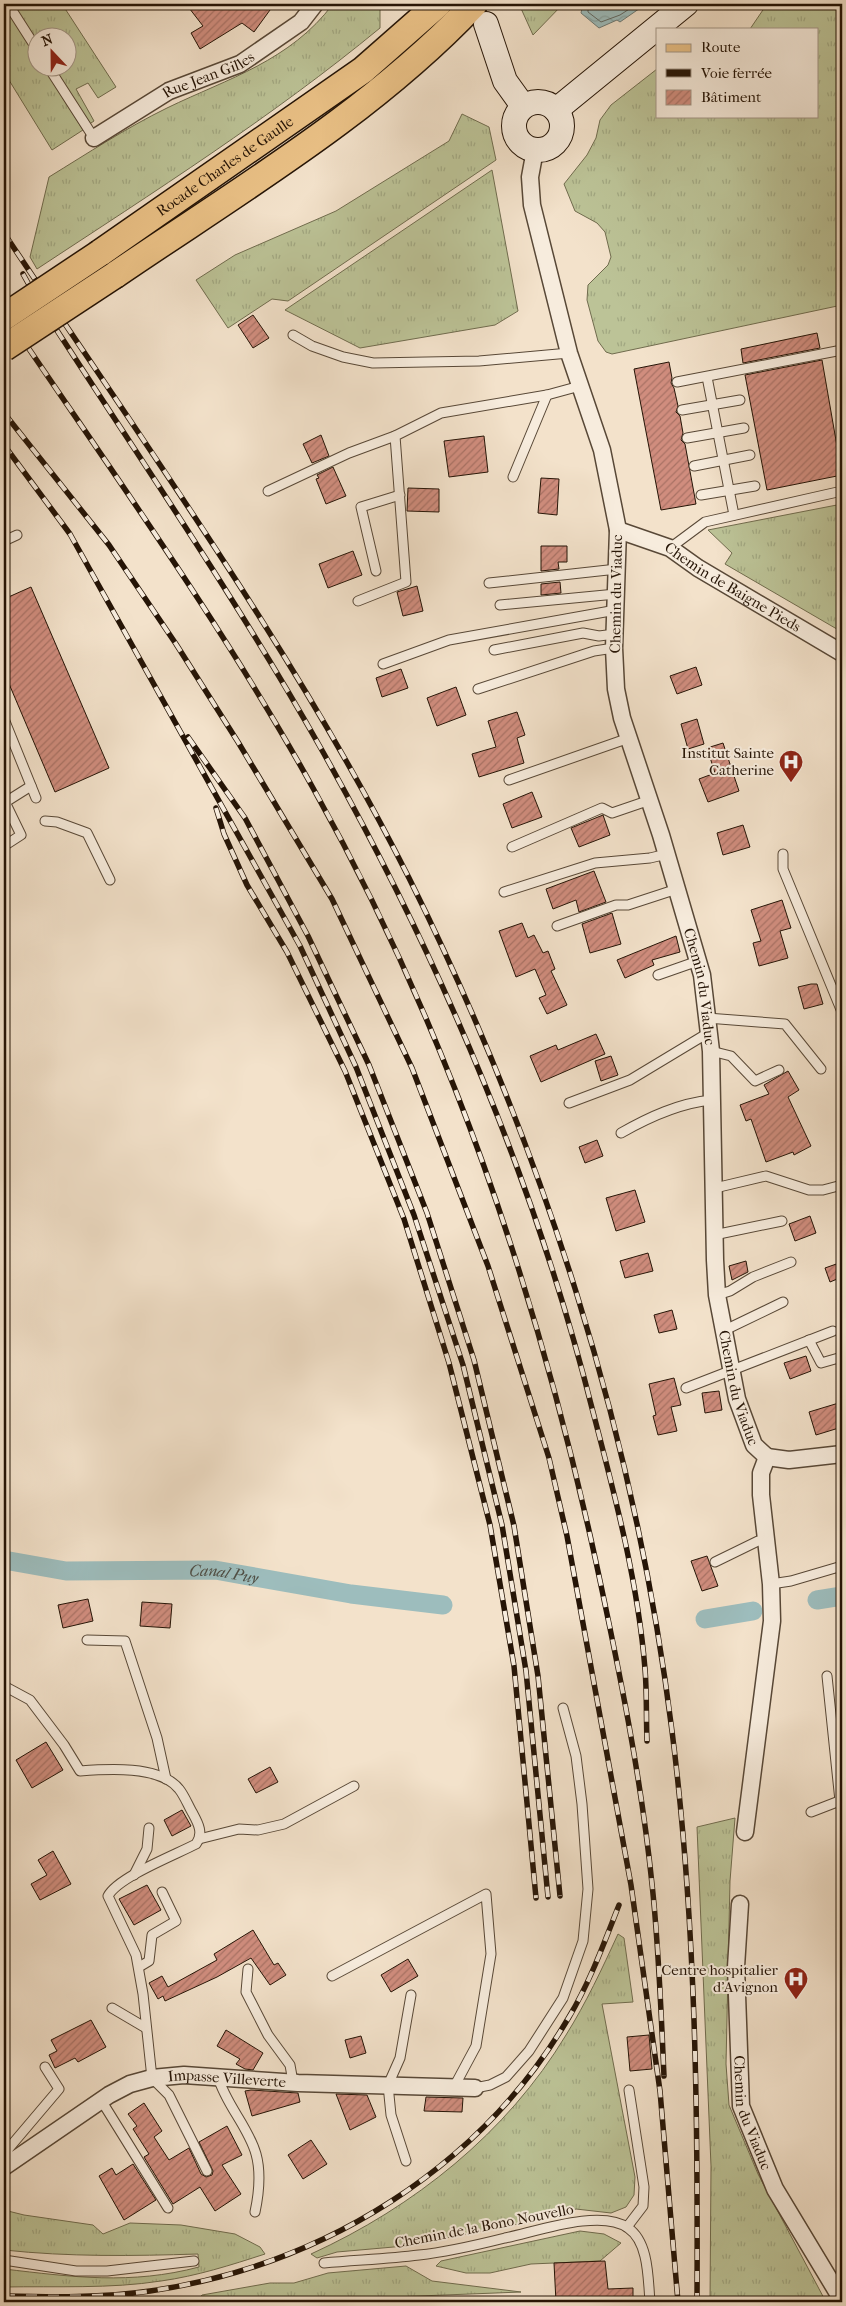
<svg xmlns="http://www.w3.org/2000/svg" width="846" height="2306" font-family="'IM FELL French Canon',serif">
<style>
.grass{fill:url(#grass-tufts);stroke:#706c4e}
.water{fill:url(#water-waves);stroke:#6d7974}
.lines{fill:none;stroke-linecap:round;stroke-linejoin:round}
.shore{stroke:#616862;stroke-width:1}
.canal{stroke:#9dbdbd;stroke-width:19}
.building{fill:url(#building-hatch);stroke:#251406}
.lane-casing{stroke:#584837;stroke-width:11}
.street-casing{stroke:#584837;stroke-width:19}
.secondary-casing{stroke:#251406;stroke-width:26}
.primary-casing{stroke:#251406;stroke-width:29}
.lane{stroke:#f7ecdd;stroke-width:9}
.street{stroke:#f7ecdd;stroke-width:16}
.secondary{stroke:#f7ecdd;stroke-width:24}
.primary{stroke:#eac186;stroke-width:26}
.rail-casing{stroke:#251406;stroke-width:5.5}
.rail{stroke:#f7ecdd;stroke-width:4;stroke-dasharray:11;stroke-linecap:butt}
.primary-bridge-casing{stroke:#251406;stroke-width:29;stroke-linecap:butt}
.primary-bridge{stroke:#eac186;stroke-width:26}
.labels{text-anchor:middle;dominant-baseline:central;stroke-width:4;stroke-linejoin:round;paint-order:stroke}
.street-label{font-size:15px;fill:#251406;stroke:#f7ecdd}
.poi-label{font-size:15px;fill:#251406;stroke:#f7ecdd;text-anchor:end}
.water-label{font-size:16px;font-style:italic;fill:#4f4f46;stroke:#f7ecdd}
</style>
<defs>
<pattern id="grass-tufts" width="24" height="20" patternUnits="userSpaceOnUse" patternTransform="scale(1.25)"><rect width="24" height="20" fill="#bcc397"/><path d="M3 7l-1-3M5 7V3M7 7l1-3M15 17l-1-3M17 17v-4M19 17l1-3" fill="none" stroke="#a1a781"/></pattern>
<pattern id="water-waves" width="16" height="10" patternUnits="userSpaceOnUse" patternTransform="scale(1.25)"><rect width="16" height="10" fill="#9dbdbd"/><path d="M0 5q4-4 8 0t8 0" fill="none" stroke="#87a2a1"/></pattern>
<pattern id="building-hatch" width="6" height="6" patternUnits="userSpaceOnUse" patternTransform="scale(1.25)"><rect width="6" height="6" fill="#d08d7e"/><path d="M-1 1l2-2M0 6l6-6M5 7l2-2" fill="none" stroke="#a97265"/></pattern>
</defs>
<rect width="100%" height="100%" fill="#f3e2cb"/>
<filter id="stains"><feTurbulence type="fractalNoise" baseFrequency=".004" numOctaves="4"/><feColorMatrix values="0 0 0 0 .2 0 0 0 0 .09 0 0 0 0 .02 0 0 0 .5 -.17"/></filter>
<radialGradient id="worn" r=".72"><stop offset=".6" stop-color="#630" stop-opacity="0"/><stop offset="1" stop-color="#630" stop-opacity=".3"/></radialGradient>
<g class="grass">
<path d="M4,4L37,58L38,68H44L83,130L52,150L4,72Z"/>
<path d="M12,4H62L116,87L98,98L88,83L76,89L94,121L88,125L52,68H68V38H38L37,44Z"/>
<path d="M333,4H380V28C272,117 154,192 37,269L30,257L49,177C88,153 126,128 167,108C229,78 290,61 333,4Z"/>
<path d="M519,4H563L533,35Z"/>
<path d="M767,4H842V305L612,354L606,352L598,341L587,300L588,285L608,265L611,257L605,232L597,223L575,211L564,184L587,155L596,138L600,120L611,105L657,69V116H817V29H750Z"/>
<path d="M462,114L489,127L496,160L288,301L272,299L228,328L196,280L235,255L336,211L449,141Z"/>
<path d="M492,170L518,311L495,325L360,348L285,310Z"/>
<path d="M842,504V632L725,564L732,553L708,530Z"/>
<path d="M735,1818L730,1881L726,2064L729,2105L758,2174L826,2302H710L711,2166L697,1827Z"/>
<path d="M618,1934L624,1938L633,2002L602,2004L635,2177L634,2195L626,2207L611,2213L576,2209L528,2222L405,2246L337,2252L317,2258L311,2254C414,2207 507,2133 566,2035C586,2003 602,1969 618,1934Z"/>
<path d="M4,2210L24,2215L93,2225L103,2234L130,2223L181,2225L235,2234L260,2247L265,2254C231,2265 197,2276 161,2281C110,2289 56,2286 4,2287V2269C73,2277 131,2285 199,2267L198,2254C133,2256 69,2257 4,2250Z"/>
<path d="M580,2231L604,2234L621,2243L600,2261L531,2264L490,2273H466L436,2266L441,2261Z"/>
<path d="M406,2266L432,2281L521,2292L265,2302H197L202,2295L270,2283H294L328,2273Z"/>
</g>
<path class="water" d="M583,4H646L620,22L617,20L599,28L581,13Z"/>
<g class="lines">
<path class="shore" d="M588,4V12L601,22L620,15L637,4"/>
<g class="canal">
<path id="s1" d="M4,1560L66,1571L215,1570L351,1594L443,1605"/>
<path d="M817,1600L842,1596"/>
<path d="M705,1619L753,1611"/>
</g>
</g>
<g class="building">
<path d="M186,4H262L270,10L254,32L242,23L200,49L191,33L203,26Z"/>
<path d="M253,315L269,338L253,348L238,325Z"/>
<path d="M817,333L820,348L743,363L741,349Z"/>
<path d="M822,360L842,475L767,490L745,375Z"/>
<path d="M669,362L672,378L671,383L674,388L678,406L676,412L680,416L683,433L681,440L685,444L696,504L661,510L634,369Z"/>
<path d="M321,435L329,456L312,463L303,444Z"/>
<path d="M484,436L488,472L449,477L444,441Z"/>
<path d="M333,467L346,496L326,504L316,479L319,478L317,475Z"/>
<path d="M541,478L559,479L557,515L538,513Z"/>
<path d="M408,488L439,489V512L407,511Z"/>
<path d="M541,546H567V562H558L559,569L541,571Z"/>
<path d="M353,551L362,575L328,588L319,564Z"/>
<path d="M560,582L561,593L541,595V584Z"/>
<path d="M417,586L423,611L403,616L397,592Z"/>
<path d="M31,587L109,768L55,792L4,672V599Z"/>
<path d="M696,667L702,685L677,694L670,676Z"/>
<path d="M401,669L408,688L382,697L376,678Z"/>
<path d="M456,687L466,715L437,726L427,698Z"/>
<path d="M517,712L525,735L517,738L524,763L479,777L472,754L496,747L488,721Z"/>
<path d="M697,719L704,744L688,749L681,724Z"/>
<path d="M723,743L739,791L708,802L699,779L715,773L707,748Z"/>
<path d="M532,792L542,817L512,828L503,804Z"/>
<path d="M603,815L610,835L579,847L571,828Z"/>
<path d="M743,825L750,847L723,855L717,833Z"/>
<path d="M594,871L606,902L579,912L576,900L553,909L546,889Z"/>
<path d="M782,900L791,928L780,931L788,958L759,966L753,943L761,941L751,910Z"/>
<path d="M612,913L621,944L590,953L582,924Z"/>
<path d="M522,923L528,938L534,935L543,953L548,951L555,969L551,971L567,1005L547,1014L539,998L546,995L535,969L516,977L499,931Z"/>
<path d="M676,936L680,952L652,960L654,965L625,978L617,960Z"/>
<path d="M811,984H817L823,1004L804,1009L798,987Z"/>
<path d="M596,1034L605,1054L541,1082L530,1056L556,1045L558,1050Z"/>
<path d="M611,1056L618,1075L601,1081L595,1061Z"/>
<path d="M788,1071L799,1090L788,1097L811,1146L794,1155L793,1152L766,1162L751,1119L746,1121L740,1105L769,1094L764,1085Z"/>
<path d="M597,1140L603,1156L585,1163L579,1147Z"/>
<path d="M635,1190L645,1222L616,1231L606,1198Z"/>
<path d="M810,1216L816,1233L795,1241L789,1224Z"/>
<path d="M648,1253L653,1271L625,1278L620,1261Z"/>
<path d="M746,1261L748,1272L732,1280L729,1266Z"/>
<path d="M842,1262V1277L830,1282L825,1268Z"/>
<path d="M672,1310L677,1329L659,1333L654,1315Z"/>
<path d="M806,1356L811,1371L790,1379L784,1363Z"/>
<path d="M674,1378L681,1405L671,1407L677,1431L658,1435L653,1416L656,1415L649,1384Z"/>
<path d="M719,1391L722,1410L705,1413L702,1393Z"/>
<path d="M842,1402V1427L816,1435L809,1412Z"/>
<path d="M707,1556L718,1586L702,1591L691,1561Z"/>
<path d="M88,1599L93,1621L63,1628L58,1605Z"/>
<path d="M142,1602L172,1604L170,1628L140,1626Z"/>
<path d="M46,1742L63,1770L32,1788L16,1760Z"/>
<path d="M270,1767L278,1782L256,1793L248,1779Z"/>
<path d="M182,1810L191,1826L172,1836L164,1820Z"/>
<path d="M53,1851L71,1884L40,1900L31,1884L47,1875L38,1860Z"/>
<path d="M147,1885L161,1910L134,1925L119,1899Z"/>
<path d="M253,1930L274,1965L278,1963L286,1975L270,1985L251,1958L217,1977L165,2001L163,1996L158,1999L149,1983L162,1976L168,1987L217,1960L214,1954Z"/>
<path d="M408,1959L418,1976L391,1992L381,1975Z"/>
<path d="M91,2020L106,2047L78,2062L75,2058L55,2068L49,2055L57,2051L51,2040Z"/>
<path d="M226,2030L263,2053L253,2070L245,2069L236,2064L240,2059L217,2046Z"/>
<path d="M649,2035L652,2069L630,2071L627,2037Z"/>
<path d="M361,2036L366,2053L350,2058L345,2040Z"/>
<path d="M251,2090L298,2093L300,2102L252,2116L245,2091Z"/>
<path d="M336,2094L367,2095L376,2117L350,2130Z"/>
<path d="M426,2097L463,2098L462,2112L424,2111Z"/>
<path d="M144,2103L162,2131L154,2137L169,2160L189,2148L201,2174L206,2177L212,2175L213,2171L199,2142L227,2126L242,2155L222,2165L241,2194L215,2211L200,2187L173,2204L144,2157L149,2154L133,2129L137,2126L128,2114Z"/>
<path d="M311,2140L327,2164L303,2179L288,2155Z"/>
<path d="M133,2164L156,2200L124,2220L99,2176L112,2168L116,2175Z"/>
<path d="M605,2261L608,2289L633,2288V2302H556L554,2263Z"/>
</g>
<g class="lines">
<defs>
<g id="lane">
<path d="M8,4L38,51"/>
<path d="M49,68L94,138"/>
<path d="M293,335L312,346L343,357L373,363L479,361L569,353"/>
<path d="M707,377L734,515"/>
<path d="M677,382L842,350"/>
<path d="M682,410L740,400"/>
<path d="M687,438L744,428"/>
<path d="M694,466L750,455"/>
<path d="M513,477L547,395"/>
<path d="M268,491L349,453L395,436"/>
<path d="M701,495L755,486"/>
<path d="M4,541L17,535"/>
<path d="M670,548L705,522L842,491"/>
<path d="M376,571L361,507L400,495"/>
<path d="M489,583L617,569"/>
<path d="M358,601L406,582L395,436L441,413L547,395L580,386"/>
<path d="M500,605L616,594"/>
<path d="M494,650L583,633L599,636L615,634"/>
<path d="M383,664L449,640L616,610"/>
<path d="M478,689L594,651L614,648"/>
<path d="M4,719L36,798"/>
<path d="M509,780L629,738"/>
<path d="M4,803L31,786"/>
<path d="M45,821L57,822L87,833L110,880"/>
<path d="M4,846L21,835L5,802"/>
<path d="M512,847L602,808L612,813L650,800"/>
<path d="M783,854V869L842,1012"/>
<path d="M504,892L595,863L650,858L667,854"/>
<path d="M557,926L616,905H628L677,889"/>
<path d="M658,975L698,961"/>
<path d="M707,1018L785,1024L821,1069"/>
<path d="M711,1051L731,1056L755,1081L779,1070"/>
<path d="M569,1103L630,1080L708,1033"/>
<path d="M621,1133C649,1117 679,1103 712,1100"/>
<path d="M715,1188L766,1176L809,1190H823L842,1185"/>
<path d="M714,1235L782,1221"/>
<path d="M717,1295L730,1291L753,1277L791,1262"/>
<path d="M725,1330L783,1302"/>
<path d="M809,1340L821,1363L842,1357"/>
<path d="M686,1388L833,1331"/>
<path d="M715,1562L758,1541H766"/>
<path d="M771,1584L791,1581L842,1566"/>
<path d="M87,1640L125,1641L157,1738L166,1779"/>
<path d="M827,1676L840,1801"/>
<path d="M4,1686L30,1700L64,1745L80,1771C106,1769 160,1765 179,1789C184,1795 188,1805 192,1812C198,1823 204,1833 196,1844C175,1855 118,1877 108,1896L136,1955L143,1994L152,2078L169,2095L207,2171"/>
<path d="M811,1812L842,1800"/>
<path d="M199,1839L239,1829L258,1830L284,1824L354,1786"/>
<path d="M134,1875L147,1849L149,1828"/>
<path d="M139,1967L149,1961L152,1935L176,1921L162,1892"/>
<path d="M248,1969L246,1992L268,2035L290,2065L293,2082"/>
<path d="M332,1976L486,1894L491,1954L476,2046L454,2087"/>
<path d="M112,2008L146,2028"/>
<path d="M218,2077C226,2105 248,2126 256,2154C261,2172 259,2193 255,2212"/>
<path d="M475,2088L490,2085L506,2077L529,2051L563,1998L583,1941L588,1889L582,1804L576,1756L563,1708"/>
<path d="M101,2100L168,2208"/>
<path d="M4,2161L9,2148L59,2089L45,2067"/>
<path d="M406,2161L391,2115L388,2085L400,2058L411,1995"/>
<path d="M627,2227L643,2206L644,2187L629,2090"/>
<path d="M4,2260L76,2271H107L194,2261"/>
<path d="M324,2263C355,2260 388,2259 419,2255C448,2252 477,2245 505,2238C535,2232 601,2208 628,2228C649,2242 648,2279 650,2302"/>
</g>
<g id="street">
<path id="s2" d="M94,138L169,91L240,64L301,22L315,4"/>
<path id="s3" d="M535,150L530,177L532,205L569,353L602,450L618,530L614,648L616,689L622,718L661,835L702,975L711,1051L715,1260L717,1295L737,1399L754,1445L767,1457"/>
<path id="s4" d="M618,530L670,548L698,568L842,653"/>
<path d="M767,1457L789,1460L842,1454"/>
<path d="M745,1832L772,1621L771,1584L761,1495V1473L767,1457"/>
<path id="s5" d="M740,1904L736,1967L741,2106L775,2189L842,2300"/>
<path id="s6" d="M4,2167L109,2095L130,2084L152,2078L184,2075L298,2083L475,2088"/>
</g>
<g id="secondary">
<path d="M486,24L505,81L523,106"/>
<circle cx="538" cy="126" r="24"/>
<path d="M556,110L686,4"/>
</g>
<g id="primary">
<path id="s7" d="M100,253L363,70L438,4"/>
<path d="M115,275C238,191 371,113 474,4"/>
</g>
</defs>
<use href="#lane" class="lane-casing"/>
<use href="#street" class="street-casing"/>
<use href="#secondary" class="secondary-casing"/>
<use href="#primary" class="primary-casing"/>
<use href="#lane" class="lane"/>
<use href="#street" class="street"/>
<use href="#secondary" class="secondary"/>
<use href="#primary" class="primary"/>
<defs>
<g id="rail">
<path d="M4,233C144,444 295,651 409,878C542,1145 635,1434 672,1731C696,1921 698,2112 697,2302"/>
<path d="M23,274L38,301C133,449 233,593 319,745C438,955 534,1177 593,1412C615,1496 638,1582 645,1669C647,1693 646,1717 647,1741"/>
<path d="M4,312C109,468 221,622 313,788C449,1031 537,1291 596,1562C619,1669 641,1776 652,1884C659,1948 661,2012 664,2076"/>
<path d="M4,413L109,545L176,644L238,742L332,899L412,1068L488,1266L549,1458L567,1536L631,1885L660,2091L678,2302"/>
<path d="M4,445L70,534L300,946L356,1067L414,1215L463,1365L502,1525L526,1671L548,1897"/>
<path d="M188,737L245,818L308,936L369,1065L427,1213L474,1360L514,1526L538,1676L560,1896"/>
<path d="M216,808L224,834L247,885L287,952L345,1071L404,1219L449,1363L490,1525L514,1666L536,1898"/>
<path d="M4,2296C52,2297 102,2298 150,2291C322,2266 480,2169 569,2017C590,1982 604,1943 619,1905"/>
</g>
</defs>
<use href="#rail" class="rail-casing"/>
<use href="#rail" class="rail"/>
<defs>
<g id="primary-bridge">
<path d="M4,317L100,253"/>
<path d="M4,348L115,275"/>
</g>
</defs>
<use href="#primary-bridge" class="primary-bridge-casing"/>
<use href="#primary-bridge" class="primary-bridge"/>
</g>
<defs>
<symbol id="hospital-pin" viewBox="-11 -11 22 30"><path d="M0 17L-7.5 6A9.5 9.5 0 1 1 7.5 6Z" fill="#8f2418" stroke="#f7ecdd"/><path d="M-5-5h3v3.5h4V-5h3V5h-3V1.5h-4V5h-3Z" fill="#fff"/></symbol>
</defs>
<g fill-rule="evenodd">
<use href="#hospital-pin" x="777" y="748" width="28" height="38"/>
<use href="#hospital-pin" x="782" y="1965" width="28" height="38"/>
</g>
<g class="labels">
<g class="street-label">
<text stroke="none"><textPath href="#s2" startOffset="131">Rue Jean Gilles</textPath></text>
<text stroke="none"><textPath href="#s7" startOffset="152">Rocade Charles de Gaulle</textPath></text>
<text stroke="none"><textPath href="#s4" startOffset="129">Chemin de Baigne Pieds</textPath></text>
<text transform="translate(616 594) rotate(-89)">Chemin du Viaduc</text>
<text stroke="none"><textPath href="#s3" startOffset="861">Chemin du Viaduc</textPath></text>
<text stroke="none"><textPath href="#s3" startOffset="1266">Chemin du Viaduc</textPath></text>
<text stroke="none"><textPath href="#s6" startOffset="249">Impasse Villeverte</textPath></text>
<text stroke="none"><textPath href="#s5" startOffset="211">Chemin du Viaduc</textPath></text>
<text transform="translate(484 2226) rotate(-11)">Chemin de la Bono Nouvello</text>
</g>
<g class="poi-label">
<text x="774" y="753">Institut Sainte<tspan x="774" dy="17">Catherine</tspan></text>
<text x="778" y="1970">Centre hospitalier<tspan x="778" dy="17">d'Avignon</tspan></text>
</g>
<g class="water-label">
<text stroke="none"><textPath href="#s1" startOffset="221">Canal Puy</textPath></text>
</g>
</g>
<rect width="846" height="2306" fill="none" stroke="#f3e2cb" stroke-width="20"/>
<rect x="5" y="5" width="836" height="2296" fill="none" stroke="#251406" stroke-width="2.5"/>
<rect x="10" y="10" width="826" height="2286" fill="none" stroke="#251406"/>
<rect x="656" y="28" width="162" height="90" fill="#f7ecdd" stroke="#a39687"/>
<rect x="666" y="44" width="25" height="8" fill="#eac186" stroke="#a39687"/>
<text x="701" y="52" font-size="15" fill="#251406">Route</text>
<rect x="666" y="69" width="25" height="8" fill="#251406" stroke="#a39687"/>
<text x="701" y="78" font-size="15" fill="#251406">Voie ferrée</text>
<rect x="666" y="90" width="25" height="15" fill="url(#building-hatch)" stroke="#a39687"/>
<text x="701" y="102" font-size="15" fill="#251406">Bâtiment</text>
<g transform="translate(52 52) rotate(338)"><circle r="24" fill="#f7ecdd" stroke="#a39687"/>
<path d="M0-4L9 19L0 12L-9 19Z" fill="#8f2418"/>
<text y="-8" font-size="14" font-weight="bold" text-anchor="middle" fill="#251406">N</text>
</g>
<rect width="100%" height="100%" filter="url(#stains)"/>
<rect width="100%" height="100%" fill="url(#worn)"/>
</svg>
